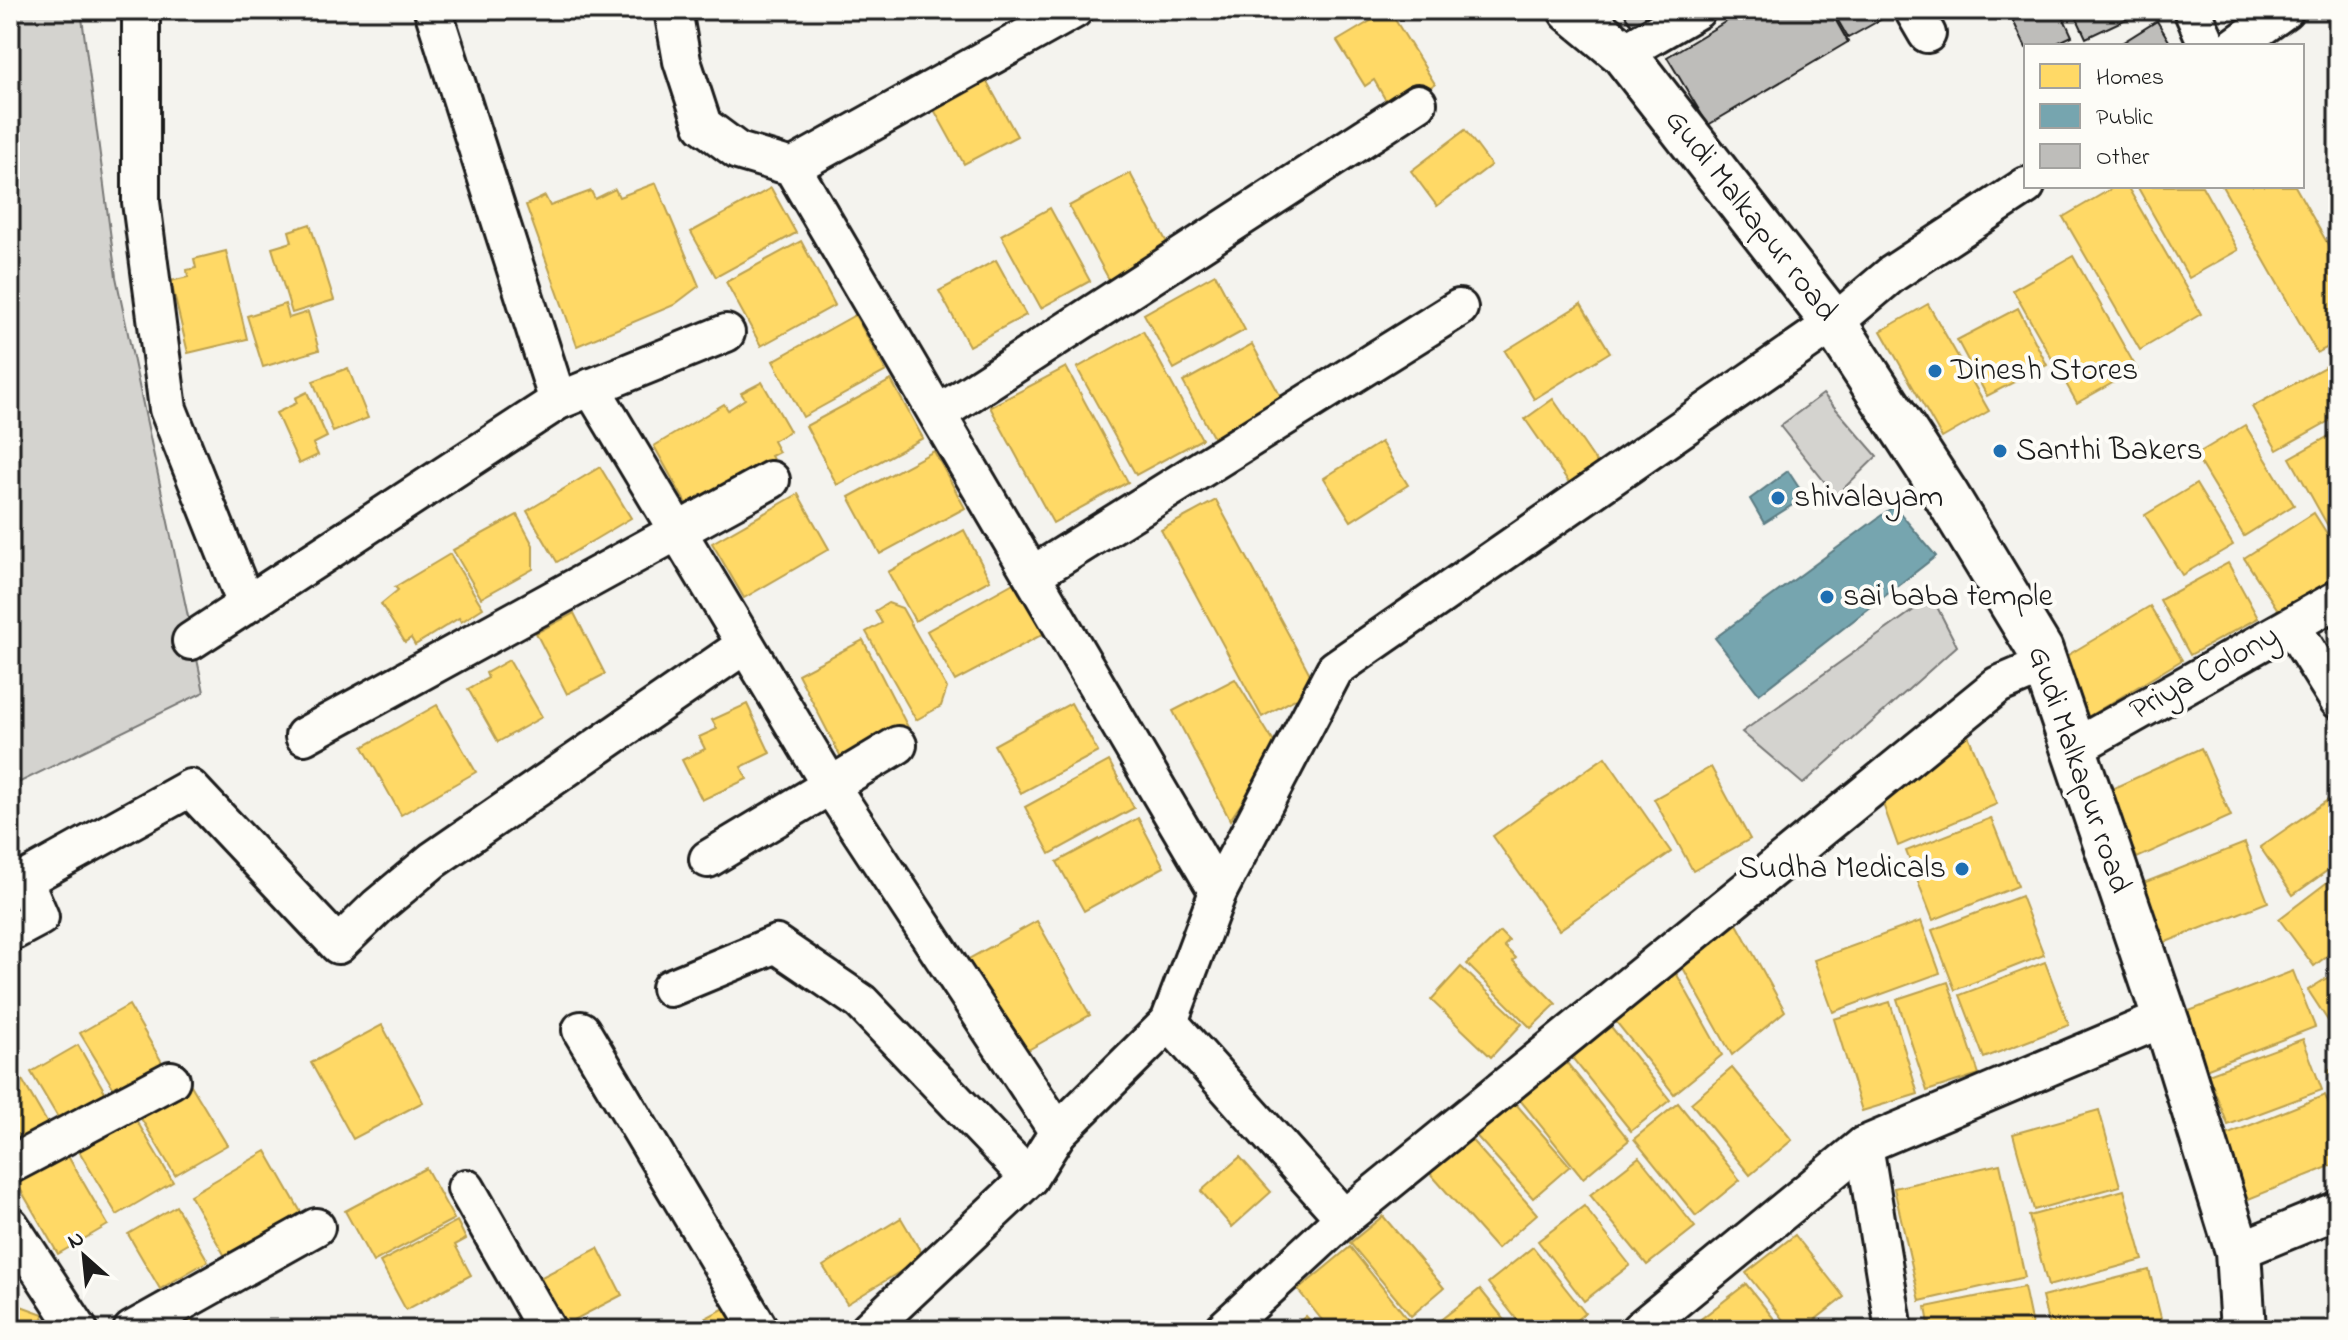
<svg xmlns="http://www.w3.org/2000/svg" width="2348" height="1340" font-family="'Indie Flower',sans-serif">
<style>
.green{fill:#d4d3cf;stroke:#787876;stroke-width:2}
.homes{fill:#ffd966;stroke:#bba050;stroke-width:2}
.public{fill:#76a5af;stroke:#5b7c83;stroke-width:2}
.building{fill:#bebdba;stroke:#1c1c1c;stroke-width:2}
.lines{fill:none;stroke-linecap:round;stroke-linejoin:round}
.street-casing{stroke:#1c1c1c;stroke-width:42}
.secondary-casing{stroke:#1c1c1c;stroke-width:50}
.street{stroke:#fdfcf7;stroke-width:36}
.secondary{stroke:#fdfcf7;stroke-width:44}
.poi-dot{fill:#1f6fb2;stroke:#fdfcf7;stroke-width:3}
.labels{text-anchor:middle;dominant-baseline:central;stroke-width:8;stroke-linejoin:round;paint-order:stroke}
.street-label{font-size:32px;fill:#1c1c1c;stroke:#fdfcf7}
.poi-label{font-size:32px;fill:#1c1c1c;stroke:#fdfcf7;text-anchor:start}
</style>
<rect width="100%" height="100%" fill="#f4f3ee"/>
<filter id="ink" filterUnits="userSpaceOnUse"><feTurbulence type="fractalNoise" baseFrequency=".0125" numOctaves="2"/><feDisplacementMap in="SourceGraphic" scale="16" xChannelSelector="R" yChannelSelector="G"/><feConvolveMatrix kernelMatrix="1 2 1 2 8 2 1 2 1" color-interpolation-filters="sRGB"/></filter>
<g filter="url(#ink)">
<g class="green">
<path d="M10,10H81L116,277L204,692L10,787Z"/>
<path d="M1823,394L1877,456L1836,496L1780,426Z"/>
<path d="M1932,597L1957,646L1803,784L1742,732Z"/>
</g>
<g class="homes">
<path d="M1389,10L1435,84L1392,111L1374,80L1365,86L1337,41Z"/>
<path d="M980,69L1017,136L964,164L927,97Z"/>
<path d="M1465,130L1491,165L1437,206L1411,171Z"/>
<path d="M1130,173L1172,252L1112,285L1069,206Z"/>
<path d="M656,183L699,286L674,305L577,346L526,205L545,196L550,206L591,191L595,199L615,189L619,197Z"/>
<path d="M2116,186H2127L2201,314L2140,350L2063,217Z"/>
<path d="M2137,186H2202L2238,250L2189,278Z"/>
<path d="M2222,186H2295L2338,262V342L2317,353Z"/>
<path d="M771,188L796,233L716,277L691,232Z"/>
<path d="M1050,208L1090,281L1041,308L1001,235Z"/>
<path d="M310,224L334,300L292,313L272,248L292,242L289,231Z"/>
<path d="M801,241L835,305L761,346L726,282Z"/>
<path d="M226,251L247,339L188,353L171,281L188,277L187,270L196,268L194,259Z"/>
<path d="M2073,256L2137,369L2077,403L2013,290Z"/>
<path d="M996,260L1026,315L969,346L939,291Z"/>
<path d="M1215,274L1245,330L1174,369L1144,314Z"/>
<path d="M285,304L289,318L308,312L319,350L263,367L247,316Z"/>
<path d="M1581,304L1610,352L1534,399L1505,351Z"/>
<path d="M1928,304L1989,411L1942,438L1881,331Z"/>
<path d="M2018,308L2047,365L1987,396L1957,340Z"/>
<path d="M855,315L886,371L803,417L773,361Z"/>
<path d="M1143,331L1202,439L1136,475L1077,368Z"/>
<path d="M1252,344L1287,408L1218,446L1183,382Z"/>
<path d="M2328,365L2338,382V416L2277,450L2252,407Z"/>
<path d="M1066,367L1128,482L1053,523L990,407Z"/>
<path d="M348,368L368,418L333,432L313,381Z"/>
<path d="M891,380L923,438L837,485L806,426Z"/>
<path d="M762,382L790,431L773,441L779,452L771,456L775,463L693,516L654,446L724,404L728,410L745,399L741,393Z"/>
<path d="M307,392L327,437L313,444L318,455L299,464L276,413L297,403L295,398Z"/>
<path d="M1553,399L1608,479L1580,498L1525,419Z"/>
<path d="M2245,425L2294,505L2244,536L2195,455Z"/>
<path d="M2338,431V544L2290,458Z"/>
<path d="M1381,442L1408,485L1351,521L1324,478Z"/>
<path d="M934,451L965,508L880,554L849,497Z"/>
<path d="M600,467L631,518L557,562L527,511Z"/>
<path d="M2196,484L2233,545L2182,575L2145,515Z"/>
<path d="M798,494L829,549L744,598L712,543Z"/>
<path d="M1216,500L1317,687L1262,717L1161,530Z"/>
<path d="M2314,513L2338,551V575L2280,613L2244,558Z"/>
<path d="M517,515L533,545V569L481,598L453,550Z"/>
<path d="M964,530L990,580L915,621L888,572Z"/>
<path d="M450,554L483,608L461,622L459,618L415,645L411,638L405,642L381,604L398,590L395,587Z"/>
<path d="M2228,563L2258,618L2190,655L2160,600Z"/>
<path d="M1017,581L1045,633L955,681L927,631Z"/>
<path d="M888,603L902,608L947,688L941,706L916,720L866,632L882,623L875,611Z"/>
<path d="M2150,606L2182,660L2086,718L2053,664Z"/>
<path d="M574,613L605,674L567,694L536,633Z"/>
<path d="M863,640L910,731L845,765L798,674Z"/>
<path d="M509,660L542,717L498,742L468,689L488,678L486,673Z"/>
<path d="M1235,679L1278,749L1230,820L1173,711Z"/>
<path d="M1071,703L1098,752L1021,793L994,745Z"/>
<path d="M747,704L770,753L741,767L747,779L702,800L682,760L705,749L699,737L717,729L712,720Z"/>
<path d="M437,705L476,772L401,815L363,747Z"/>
<path d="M1967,733L1997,804L1898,846L1878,790Z"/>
<path d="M2201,748L2231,816L2137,858L2107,791Z"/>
<path d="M1605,757L1671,852L1559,930L1493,836Z"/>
<path d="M1109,761L1134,808L1050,854L1025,807Z"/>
<path d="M1711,767L1750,839L1693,871L1654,799Z"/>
<path d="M2338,793V863L2293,895L2260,847Z"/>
<path d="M1138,818L1164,867L1084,911L1057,862Z"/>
<path d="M1991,818L2018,886L1933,920L1906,851Z"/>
<path d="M2245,843L2268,902L2161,944L2138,885Z"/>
<path d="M2338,874V947L2314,966L2279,919Z"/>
<path d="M2021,896L2044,955L1955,990L1932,930Z"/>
<path d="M1732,915L1785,1011L1732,1055L1673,950Z"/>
<path d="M1037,921L1090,1015L1021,1054L967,960Z"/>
<path d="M1921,921L1940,973L1833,1012L1814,960Z"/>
<path d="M1500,932L1509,941L1504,946L1516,958L1513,961L1556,1004L1531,1028L1467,964Z"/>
<path d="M2045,962L2069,1025L1984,1058L1960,995Z"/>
<path d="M1671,964L1722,1055L1674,1094L1609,1013Z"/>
<path d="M1461,967L1522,1024L1491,1057L1431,1000Z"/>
<path d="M2293,971L2315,1027L2203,1070L2181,1014Z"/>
<path d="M2338,971V1036L2308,990Z"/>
<path d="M1948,982L1979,1074L1927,1091L1897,999Z"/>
<path d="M1890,1002L1918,1094L1862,1111L1834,1019Z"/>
<path d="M129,1005L167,1071L120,1099L80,1033Z"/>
<path d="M1604,1018L1670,1100L1631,1131L1565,1049Z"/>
<path d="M382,1025L423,1102L353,1139L311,1063Z"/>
<path d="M2303,1039L2322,1090L2228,1125L2208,1074Z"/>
<path d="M78,1045L109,1099L63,1126L31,1072Z"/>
<path d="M1563,1058L1629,1140L1583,1178L1516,1095Z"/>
<path d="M10,1059L49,1126L10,1149Z"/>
<path d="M2338,1066V1094L2328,1071Z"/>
<path d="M1732,1068L1792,1140L1750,1175L1691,1103Z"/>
<path d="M191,1085L227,1145L175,1175L139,1115Z"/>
<path d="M2325,1095L2338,1127V1163L2246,1200L2221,1137Z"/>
<path d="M1509,1096L1570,1166L1533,1198L1471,1130Z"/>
<path d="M1678,1103L1740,1180L1696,1216L1634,1139Z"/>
<path d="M2099,1110L2120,1186L2034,1210L2013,1134Z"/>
<path d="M135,1118L173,1182L117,1215L79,1151Z"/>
<path d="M1468,1136L1537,1214L1497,1249L1428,1171Z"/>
<path d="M65,1151L108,1225L58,1254L15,1180Z"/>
<path d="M266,1151L302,1214L226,1258L190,1195Z"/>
<path d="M1240,1157L1271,1192L1232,1227L1201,1191Z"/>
<path d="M1639,1157L1695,1227L1647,1265L1590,1195Z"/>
<path d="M2000,1164L2025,1277L1920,1301L1894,1188Z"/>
<path d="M426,1168L454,1219L373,1262L345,1211Z"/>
<path d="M2124,1190L2143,1260L2048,1286L2029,1216Z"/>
<path d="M176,1206L208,1261L160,1289L128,1234Z"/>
<path d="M1584,1206L1630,1265L1584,1301L1538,1241Z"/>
<path d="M1383,1216L1444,1288L1411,1316L1350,1243Z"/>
<path d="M901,1218L924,1257L847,1304L823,1266Z"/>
<path d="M457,1221L466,1239L455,1245L471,1275L406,1310L380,1262Z"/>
<path d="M1795,1235L1844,1297L1802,1330H1791L1746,1273Z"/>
<path d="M1350,1247L1411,1323L1403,1330H1330L1298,1290Z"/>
<path d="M1533,1247L1585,1313L1564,1330H1525L1488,1283Z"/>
<path d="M598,1248L622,1295L555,1330L530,1283Z"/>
<path d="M2149,1270L2164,1330H2050L2042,1297Z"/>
<path d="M1746,1284L1783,1330H1703L1697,1322Z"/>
<path d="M2024,1287L2033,1330H1930L1926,1307Z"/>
<path d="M1480,1289L1513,1330H1429V1329Z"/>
<path d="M10,1302L43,1314L45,1330H10Z"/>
<path d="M736,1302L750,1330H683Z"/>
<path d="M184,1307L198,1330H144Z"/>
<path d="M1306,1316L1319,1330H1290Z"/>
</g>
<g class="public">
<path d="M1788,471L1805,497L1764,523L1750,499Z"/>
<path d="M1894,506L1936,556L1759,694L1715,638Z"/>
</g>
<g class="building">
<path d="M1621,10H1674L1641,36Z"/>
<path d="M1745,10H1830L1848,42L1708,125L1667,57Z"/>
<path d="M1832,10H1886L1889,15L1848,38Z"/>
<path d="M2008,10H2060L2072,36L2051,46L2026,48Z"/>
<path d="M2073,10H2145L2086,38Z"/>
<path d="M2157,21L2172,46H2117Z"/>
</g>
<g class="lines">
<defs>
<g id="street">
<path d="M141,10V202L168,409L246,604"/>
<path d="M433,10L558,401"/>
<path d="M673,10L682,61L703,125L738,151L792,167L1218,892"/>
<path d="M1913,10L1927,34"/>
<path d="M2192,10L2208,46"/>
<path d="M2235,46L2285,10"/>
<path d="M1623,53L1697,10"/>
<path d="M792,167L1074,10"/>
<path d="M591,387L830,785L1058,1132"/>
<path d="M938,414L1418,103"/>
<path d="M1032,575L1459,308"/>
<path d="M2292,626L2338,700"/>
<path d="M191,641L558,401L726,333"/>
<path d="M304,736L771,480"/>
<path d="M2072,749L2338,599"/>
<path d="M708,859L898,745"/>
<path d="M10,933L40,917L24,880L190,788L338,945L378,906L433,860L745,645"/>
<path d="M670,988L776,944L861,1002L1029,1178"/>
<path d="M1169,1022L1344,1218"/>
<path d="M581,1030L760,1330"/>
<path d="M1864,1145L1894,1330"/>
<path d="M10,1165L171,1080"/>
<path d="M466,1188L547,1330"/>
<path d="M10,1225L79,1330"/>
<path d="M2238,1251L2338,1210"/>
<path d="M132,1330L316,1227"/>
<path d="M868,1330L1029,1178L1058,1132L1169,1022L1218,892L1335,669L1834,323L1892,274L2026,186"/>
<path d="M1223,1330L1344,1218L1998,685L2045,665"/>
<path d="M1639,1330L1864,1145L2165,1018"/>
</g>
<path id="secondary" d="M1571,10L1623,53L1834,323L1946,495L2040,650L2172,1038L2238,1251L2243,1330"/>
</defs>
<use href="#street" class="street-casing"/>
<use href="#secondary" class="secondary-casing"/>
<use href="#street" class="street"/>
<use href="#secondary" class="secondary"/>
</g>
</g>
<g class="poi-dot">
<circle cx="1935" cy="371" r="8"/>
<circle cx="2000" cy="451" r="8"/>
<circle cx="1778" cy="498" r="8"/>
<circle cx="1827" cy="597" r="8"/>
<circle cx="1962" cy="869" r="8"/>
</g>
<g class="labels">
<g class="street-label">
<text transform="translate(1750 216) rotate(52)">Gudi Malkapur road</text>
<text transform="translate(2205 674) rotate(-29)">Priya Colony</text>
<text transform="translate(2078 770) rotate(71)">Gudi Malkapur road</text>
</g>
<g class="poi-label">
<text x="1951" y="371">Dinesh Stores</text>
<text x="2016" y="451">Santhi Bakers</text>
<text x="1794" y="498">shivalayam</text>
<text x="1843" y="597">sai baba temple</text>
<text x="1946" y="869" text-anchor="end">Sudha Medicals</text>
</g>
</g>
<rect width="2348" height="1340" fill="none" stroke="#fdfcf7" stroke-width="40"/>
<rect x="20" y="20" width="2308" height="1300" fill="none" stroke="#1c1c1c" stroke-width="3" filter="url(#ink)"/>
<rect x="2024" y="44" width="280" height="144" fill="#fdfcf7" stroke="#a3a29f" stroke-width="2"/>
<rect x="2040" y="64" width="40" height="24" fill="#ffd966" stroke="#a3a29f" stroke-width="2"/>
<text x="2096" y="84" font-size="24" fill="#1c1c1c">Homes</text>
<rect x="2040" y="104" width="40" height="24" fill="#76a5af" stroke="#a3a29f" stroke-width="2"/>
<text x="2096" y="124" font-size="24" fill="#1c1c1c">Public</text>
<rect x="2040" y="144" width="40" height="24" fill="#bebdba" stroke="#a3a29f" stroke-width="2"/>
<text x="2096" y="164" font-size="24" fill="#1c1c1c">Other</text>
<g transform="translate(84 1256) rotate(333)" stroke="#fdfcf7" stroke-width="6" paint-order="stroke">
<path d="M0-6L14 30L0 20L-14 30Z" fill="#1c1c1c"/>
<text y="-12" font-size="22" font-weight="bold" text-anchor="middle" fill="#1c1c1c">N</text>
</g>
</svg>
